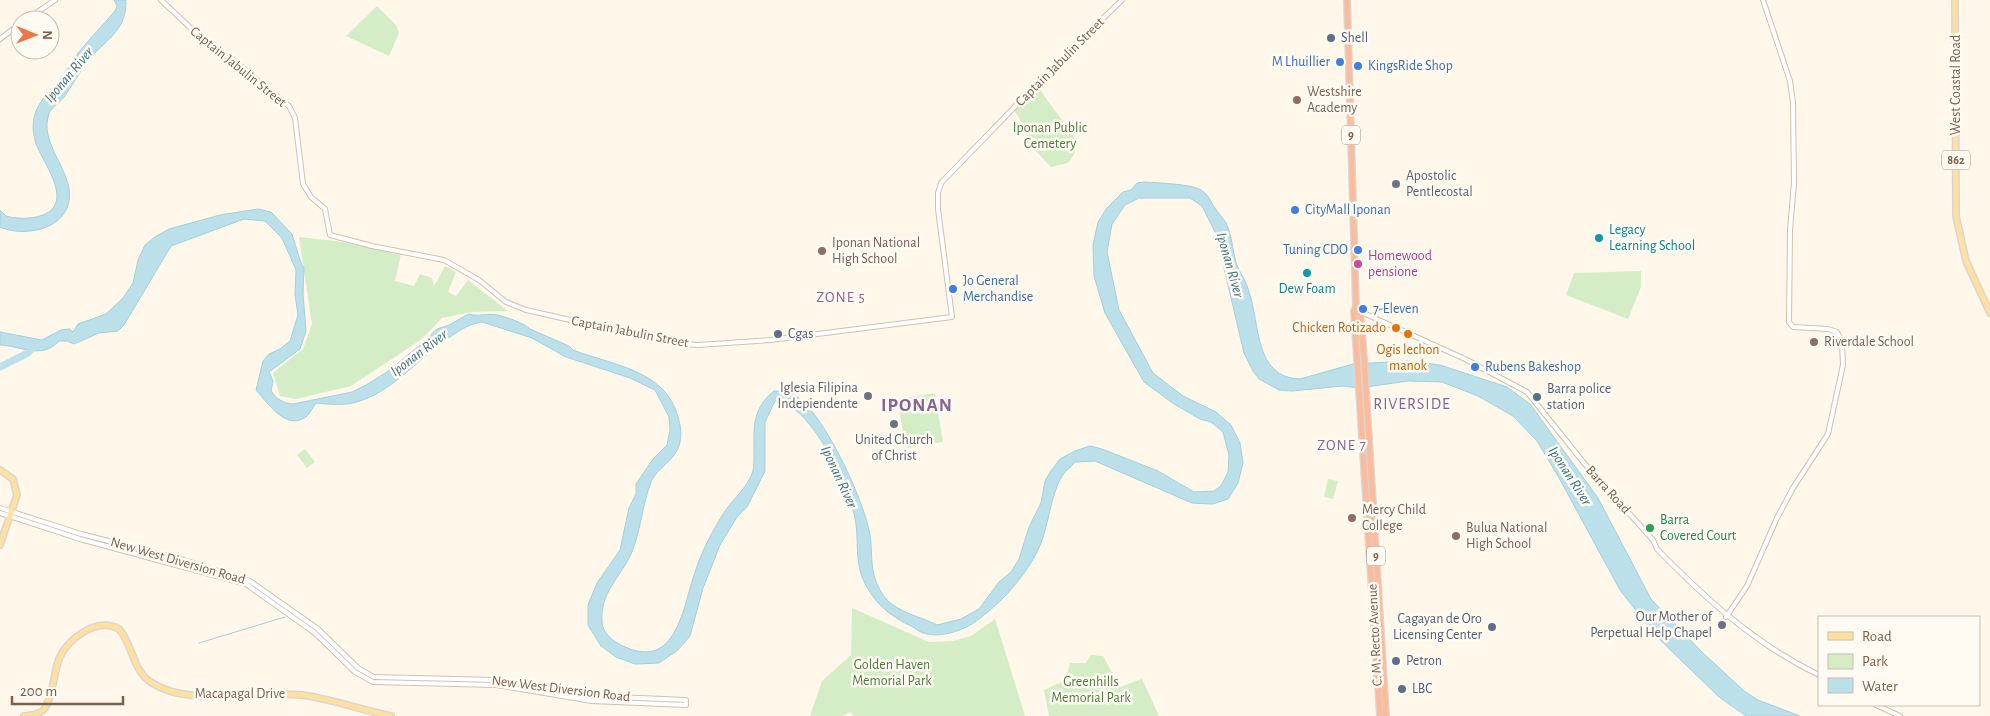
<svg xmlns="http://www.w3.org/2000/svg" width="1990" height="716" font-family="'Alegreya Sans',sans-serif">
<style>
.green{fill:#d4edc7}
.water{fill:#bce0e9;stroke:#a2d0dc}
.lines{fill:none;stroke-linecap:round;stroke-linejoin:round}
.stream{stroke:#a2d0dc;stroke-width:1}
.river{stroke:#bce0e9;stroke-width:7}
.minor-casing{stroke:#d2c0ae;stroke-width:6}
.major-casing{stroke:#ddd5d0;stroke-width:8}
.highway-casing{stroke:#ddd5d0;stroke-width:8}
.minor{stroke:#fff;stroke-width:4}
.major{stroke:#fee1a0;stroke-width:5}
.highway{stroke:#fabc9f;stroke-width:5.5}
.service-dot{fill:#5c6f8a;stroke:#fffbf2;stroke-width:2}
.shop-dot{fill:#3f7fe0;stroke:#fffbf2;stroke-width:2}
.education-dot{fill:#8d6e63;stroke:#fffbf2;stroke-width:2}
.worship-dot{fill:#6b7280;stroke:#fffbf2;stroke-width:2}
.culture-dot{fill:#0f9aa8;stroke:#fffbf2;stroke-width:2}
.hotel-dot{fill:#d1479c;stroke:#fffbf2;stroke-width:2}
.food-dot{fill:#e8710a;stroke:#fffbf2;stroke-width:2}
.leisure-dot{fill:#2e9e5b;stroke:#fffbf2;stroke-width:2}
.labels{text-anchor:middle;dominant-baseline:central;stroke-width:5;stroke-linejoin:round;paint-order:stroke}
.shield{fill:#fffbf2;stroke:#a38e7d;stroke-width:1}
.shield-label{font-size:12px;font-weight:bold;fill:#7b5f4b}
.service-label{font-size:14px;fill:#4e5e75;stroke:#fffbf2;text-anchor:start}
.street-label{font-size:14px;fill:#7b5f4b;stroke:#fffbf2}
.shop-label{font-size:14px;fill:#366cbe;stroke:#fffbf2;text-anchor:start}
.education-label{font-size:14px;fill:#785e54;stroke:#fffbf2;text-anchor:start}
.park-label{font-size:14px;fill:#4d7b3f;stroke:#fffbf2}
.worship-label{font-size:14px;fill:#5b616d;stroke:#fffbf2;text-anchor:end}
.culture-label{font-size:14px;fill:#0d838f;stroke:#fffbf2;text-anchor:start}
.hotel-label{font-size:14px;fill:#b23c85;stroke:#fffbf2;text-anchor:start}
.food-label{font-size:14px;fill:#c56008;stroke:#fffbf2;text-anchor:end}
.leisure-label{font-size:14px;fill:#27864d;stroke:#fffbf2;text-anchor:start}
.water-label{font-size:15px;font-style:italic;fill:#3f7787;stroke:#fffbf2}
.neighbourhood-label{font-size:15px;letter-spacing:1px;fill:#886396;stroke:#fffbf2}
.quarter-label{font-size:16px;letter-spacing:1px;fill:#886396;stroke:#fffbf2}
.district-label{font-size:19px;font-weight:bold;letter-spacing:1px;fill:#886396;stroke:#fffbf2}
</style>
<rect width="100%" height="100%" fill="#fef7ea"/>
<g class="green">
<path d="M377,6L396,25L399,33L389,56L346,36Z"/>
<path d="M1036,83L1047,100L1073,134L1075,153L1068,163L1051,167L1026,141V129L1012,107Z"/>
<path d="M299,237L343,242L401,255L395,281L414,286L420,274L432,278L434,286L445,266L456,272L448,292L456,296L468,280L508,311L472,312L442,318L422,339L351,386L296,399L280,396L273,373L303,349L312,324Z"/>
<path d="M1641,271V287L1628,319L1566,295L1574,273Z"/>
<path d="M935,393L943,442L906,448L897,399Z"/>
<path d="M305,449L315,462L307,468L297,455Z"/>
<path d="M1328,479L1338,481L1333,499L1324,497Z"/>
<path d="M852,608L929,642L953,641L971,636L995,619L1025,716H854L850,712L842,716H810L822,681L851,655Z"/>
<path d="M1091,655L1103,656L1120,687L1142,679L1159,716H1049L1044,690L1066,680L1070,663H1086Z"/>
</g>
<g class="water">
<path d="M114,0H126C127,32 104,40 87,62C79,73 72,86 64,97C58,105 50,107 48,117C40,148 80,178 67,208C57,232 20,236 0,227V210L6,216C17,219 29,219 40,216C77,205 43,163 36,144C33,135 32,123 35,114C40,98 52,90 62,77C68,69 73,60 79,52C90,38 103,25 115,11L117,6Z"/>
<path d="M1145,182C1158,183 1192,184 1201,190C1209,195 1210,201 1215,208C1218,213 1223,218 1226,223C1233,236 1232,254 1238,268C1242,276 1247,283 1249,292C1260,323 1254,378 1300,379L1353,364L1408,361L1440,365L1507,387L1530,404L1598,498L1651,599L1702,652L1744,691L1758,700L1800,716H1746L1719,697L1655,635L1620,590L1558,476L1537,441L1513,416L1478,396L1442,382L1408,381L1359,388L1343,386L1292,391L1279,390L1259,379L1253,371L1244,353L1216,234L1202,206L1190,198H1139L1125,205L1112,224L1107,252L1119,310L1153,373L1183,396L1216,412L1231,425L1240,443L1243,463L1238,483L1228,499L1213,504L1192,503L1095,461L1075,462C1071,467 1065,471 1062,476C1049,498 1049,529 1037,552C1023,580 997,607 972,624C959,632 935,639 921,632C918,631 915,628 911,626C889,616 872,601 862,577C855,559 859,537 855,518C849,487 810,402 775,401L765,422V471L747,507L737,517L720,545L703,588L690,636L678,650L659,663L635,664L616,657L601,646L588,625V605L597,583L620,550L629,508L636,494V484L653,459L667,445L670,430L669,417L655,390L630,378L566,357L532,338L482,322C467,324 456,333 444,341C415,362 385,399 347,404C338,405 326,404 316,403C313,407 310,413 307,416C287,433 266,401 256,390L263,361L269,354L280,349L290,341L298,315L295,295L296,270L282,238L265,221L244,219L171,246L124,325L118,331L99,333L74,344L67,341H59C42,360 22,346 0,345V332L42,340L61,330L70,329L73,332L78,324L106,314L123,298L133,283L138,260L145,245L155,237L169,229L220,215L258,209L271,212L292,234L301,263L304,268L303,294L306,331L300,349L269,372L273,381L271,391C277,399 282,403 293,404L352,392L366,385L387,372L430,337C436,326 442,329 451,324C457,321 462,317 469,314C478,317 488,313 497,315C504,316 526,324 530,329L569,346L573,350C612,365 666,370 678,417C681,427 682,435 679,446C674,461 657,468 651,482C642,505 641,531 631,554C620,578 600,592 602,622C602,633 614,642 623,646C677,672 683,606 695,572C702,550 713,530 725,511C735,497 747,488 753,471C754,465 754,458 754,452C754,426 752,409 774,391C783,391 791,392 799,398C826,419 864,500 870,535C873,556 869,570 880,590C891,612 918,615 937,625L961,619L979,609L999,582L1011,572L1019,559L1029,527L1041,503L1045,481L1050,472L1060,459L1075,451L1090,446L1102,449L1158,471L1194,492L1214,491L1221,486L1228,472L1229,455L1223,432L1211,422L1200,419L1174,404L1144,382L1105,313L1094,276L1093,245L1098,222L1107,208L1123,192L1131,190L1137,183Z"/>
</g>
<g class="lines">
<path class="stream" d="M199,643L285,617"/>
<path class="river" d="M0,367L28,353L34,346"/>
<defs>
<g id="minor">
<path d="M161,0L214,50L233,60L289,106L295,118L303,184L311,197L325,209L330,235L372,246L444,260L479,280L506,302L526,310L673,343L698,345L770,340L952,317L938,209V193L941,183L1061,59L1122,0"/>
<path d="M26,20L55,0"/>
<path d="M0,39L20,24"/>
<path d="M1359,311L1465,359L1527,392L1584,463L1653,540L1657,549C1705,598 1756,645 1819,675"/>
<path d="M0,508L81,534L184,560L250,581L318,629L358,668L374,677L496,680L593,696L686,700V705L592,701L496,685L373,682L355,672L315,633L246,584L80,539L0,513"/>
<path d="M1726,617L1747,586L1777,518L1793,488L1828,434L1843,365L1842,342L1837,332L1828,329L1793,327L1789,322L1790,230L1794,183L1793,103L1790,81L1763,0"/>
<path d="M1876,705L1900,716"/>
</g>
<g id="major">
<path d="M1955,0L1956,216L1966,261L1990,313"/>
<path d="M0,470L13,479L17,495L0,545"/>
<path d="M24,716C32,715 40,715 45,708C54,693 53,675 59,659C68,638 97,617 119,629C133,644 132,671 152,683C192,708 257,690 302,695C332,699 361,710 391,716"/>
</g>
<g id="highway">
<path d="M1347,0L1356,307L1354,311L1380,716"/>
<path d="M1356,307L1360,311L1364,358L1386,716"/>
</g>
</defs>
<use href="#minor" class="minor-casing"/>
<use href="#major" class="major-casing"/>
<use href="#highway" class="highway-casing"/>
<use href="#minor" class="minor"/>
<use href="#major" class="major"/>
<use href="#highway" class="highway"/>
</g>
<g class="service-dot">
<circle cx="1331" cy="38" r="5"/>
<circle cx="778" cy="334" r="5"/>
<circle cx="1537" cy="397" r="5"/>
<circle cx="1492" cy="627" r="5"/>
<circle cx="1396" cy="661" r="5"/>
<circle cx="1402" cy="689" r="5"/>
</g>
<g class="shop-dot">
<circle cx="1340" cy="62" r="5"/>
<circle cx="1358" cy="66" r="5"/>
<circle cx="1295" cy="210" r="5"/>
<circle cx="1358" cy="250" r="5"/>
<circle cx="953" cy="289" r="5"/>
<circle cx="1363" cy="309" r="5"/>
<circle cx="1475" cy="367" r="5"/>
</g>
<g class="education-dot">
<circle cx="1297" cy="100" r="5"/>
<circle cx="822" cy="251" r="5"/>
<circle cx="1814" cy="342" r="5"/>
<circle cx="1352" cy="518" r="5"/>
<circle cx="1456" cy="536" r="5"/>
</g>
<g class="worship-dot">
<circle cx="1396" cy="184" r="5"/>
<circle cx="868" cy="396" r="5"/>
<circle cx="894" cy="424" r="5"/>
<circle cx="1722" cy="625" r="5"/>
</g>
<g class="culture-dot">
<circle cx="1599" cy="238" r="5"/>
<circle cx="1307" cy="273" r="5"/>
</g>
<circle class="hotel-dot" cx="1358" cy="264" r="5"/>
<g class="food-dot">
<circle cx="1396" cy="328" r="5"/>
<circle cx="1408" cy="334" r="5"/>
</g>
<circle class="leisure-dot" cx="1650" cy="528" r="5"/>
<g class="labels">
<g class="shield">
<rect x="1342" y="125.5" width="18" height="19" rx="4"/>
<rect x="1942" y="150.5" width="28" height="19" rx="4"/>
<rect x="1367" y="546.5" width="18" height="19" rx="4"/>
</g>
<g class="shield-label">
<text x="1351" y="135">9</text>
<text x="1956" y="160">862</text>
<text x="1376" y="556">9</text>
</g>
<g class="service-label">
<text x="1341" y="38">Shell</text>
<text x="788" y="334">Cgas</text>
<text x="1547" y="389">Barra police<tspan x="1547" dy="16">station</tspan></text>
<text x="1482" y="619" text-anchor="end">Cagayan de Oro<tspan x="1482" dy="16">Licensing Center</tspan></text>
<text x="1406" y="661">Petron</text>
<text x="1412" y="689">LBC</text>
</g>
<g class="street-label">
<text transform="translate(1060 62) rotate(-45)">Captain Jabulin Street</text>
<text transform="translate(238 67) rotate(39)">Captain Jabulin Street</text>
<text transform="translate(1956 85) rotate(-90)">West Coastal Road</text>
<text transform="translate(630 332) rotate(11)">Captain Jabulin Street</text>
<text transform="translate(1608 490) rotate(48)">Barra Road</text>
<text transform="translate(178 561) rotate(16)">New West Diversion Road</text>
<text transform="translate(1375 635) rotate(-93)">C. M. Recto Avenue</text>
<text transform="translate(561 689) rotate(7)">New West Diversion Road</text>
<text x="240" y="694">Macapagal Drive</text>
</g>
<g class="shop-label">
<text x="1330" y="62" text-anchor="end">M Lhuillier</text>
<text x="1368" y="66">KingsRide Shop</text>
<text x="1305" y="210">CityMall Iponan</text>
<text x="1348" y="250" text-anchor="end">Tuning CDO</text>
<text x="963" y="281">Jo General<tspan x="963" dy="16">Merchandise</tspan></text>
<text x="1373" y="309">7-Eleven</text>
<text x="1485" y="367">Rubens Bakeshop</text>
</g>
<g class="education-label">
<text x="1307" y="92">Westshire<tspan x="1307" dy="16">Academy</tspan></text>
<text x="832" y="243">Iponan National<tspan x="832" dy="16">High School</tspan></text>
<text x="1824" y="342">Riverdale School</text>
<text x="1362" y="510">Mercy Child<tspan x="1362" dy="16">College</tspan></text>
<text x="1466" y="528">Bulua National<tspan x="1466" dy="16">High School</tspan></text>
</g>
<g class="park-label">
<text x="1050" y="128">Iponan Public<tspan x="1050" dy="16">Cemetery</tspan></text>
<text x="892" y="665">Golden Haven<tspan x="892" dy="16">Memorial Park</tspan></text>
<text x="1091" y="682">Greenhills<tspan x="1091" dy="16">Memorial Park</tspan></text>
</g>
<g class="worship-label">
<text x="1406" y="176" text-anchor="start">Apostolic<tspan x="1406" dy="16">Pentlecostal</tspan></text>
<text x="858" y="388">Iglesia Filipina<tspan x="858" dy="16">Indepiendente</tspan></text>
<text x="894" y="440" text-anchor="middle">United Church<tspan x="894" dy="16">of Christ</tspan></text>
<text x="1712" y="617">Our Mother of<tspan x="1712" dy="16">Perpetual Help Chapel</tspan></text>
</g>
<g class="culture-label">
<text x="1609" y="230">Legacy<tspan x="1609" dy="16">Learning School</tspan></text>
<text x="1307" y="289" text-anchor="middle">Dew Foam</text>
</g>
<g class="hotel-label">
<text x="1368" y="256">Homewood<tspan x="1368" dy="16">pensione</tspan></text>
</g>
<g class="food-label">
<text x="1386" y="328">Chicken Rotizado</text>
<text x="1408" y="350" text-anchor="middle">Ogis lechon<tspan x="1408" dy="16">manok</tspan></text>
</g>
<g class="leisure-label">
<text x="1660" y="520">Barra<tspan x="1660" dy="16">Covered Court</tspan></text>
</g>
<g class="water-label">
<text transform="translate(69 75) rotate(-50)">Iponan River</text>
<text transform="translate(1230 265) rotate(74)">Iponan River</text>
<text transform="translate(419 353) rotate(-37)">Iponan River</text>
<text transform="translate(1570 476) rotate(57)">Iponan River</text>
<text transform="translate(839 477) rotate(65)">Iponan River</text>
</g>
<g class="neighbourhood-label">
<text x="841" y="297">ZONE 5</text>
<text x="1342" y="445">ZONE 7</text>
</g>
<g class="quarter-label">
<text x="1412" y="404">RIVERSIDE</text>
</g>
<g class="district-label">
<text x="917" y="405">IPONAN</text>
</g>
</g>
<rect x="1818" y="616" width="162" height="90" fill="#fffbf2" stroke="#cabdaf"/>
<rect x="1828" y="632" width="25" height="8" fill="#fee1a0" stroke="#cabdaf"/>
<text x="1862" y="641" font-size="15" fill="#7b5f4b">Road</text>
<rect x="1828" y="654" width="25" height="15" fill="#d4edc7" stroke="#cabdaf"/>
<text x="1862" y="666" font-size="15" fill="#7b5f4b">Park</text>
<rect x="1828" y="678" width="25" height="15" fill="#bce0e9" stroke="#cabdaf"/>
<text x="1862" y="691" font-size="15" fill="#7b5f4b">Water</text>
<g transform="translate(35 35) rotate(91)"><circle r="24" fill="#fffbf2" stroke="#cabdaf"/>
<path d="M0-4L9 19L0 12L-9 19Z" fill="#ed774a"/>
<text y="-8" font-size="14" font-weight="bold" text-anchor="middle" fill="#7b5f4b">N</text>
</g>
<path d="M12 696v8h111v-8" fill="none" stroke="#7b5f4b" stroke-width="2.5"/>
<text x="20" y="696" font-size="15" fill="#7b5f4b" stroke="#fffbf2" stroke-width="4" paint-order="stroke">200 m</text>
</svg>
